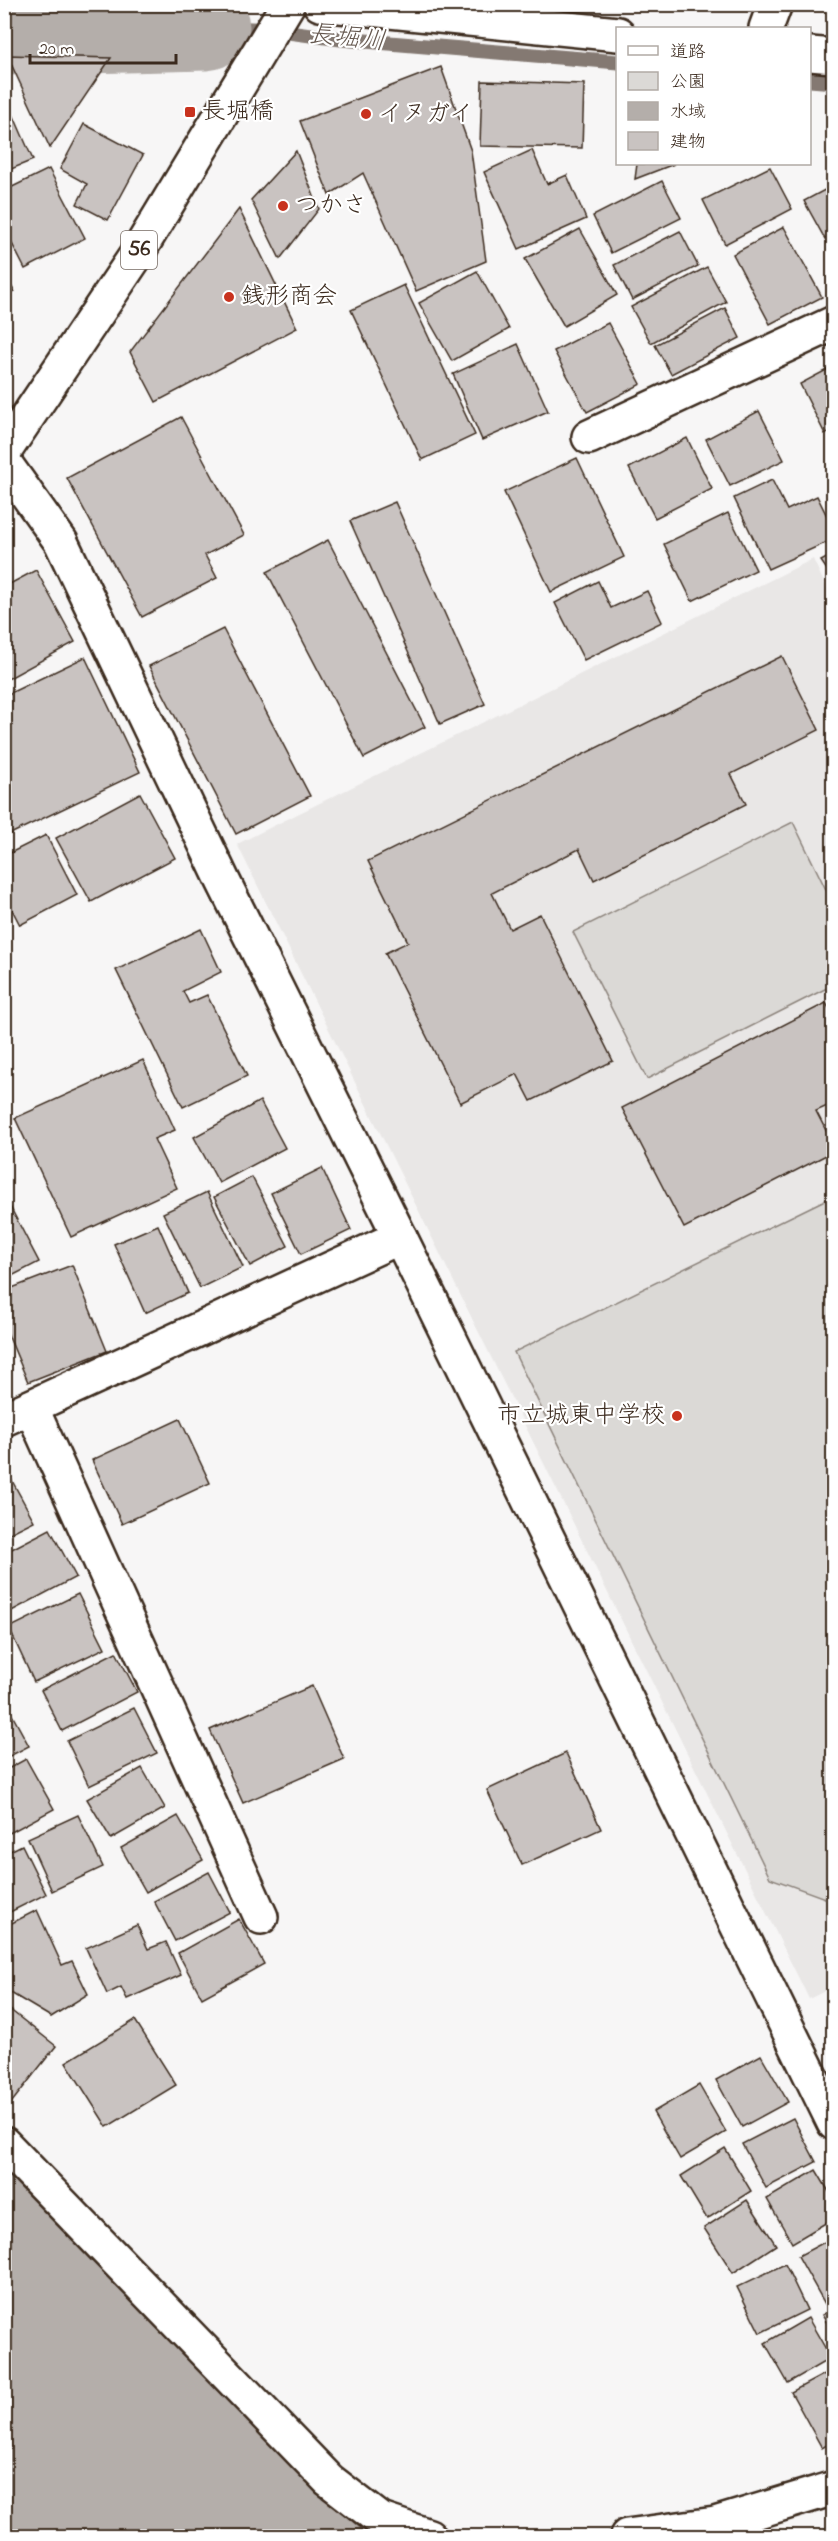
<svg xmlns="http://www.w3.org/2000/svg" width="838" height="2541" font-family="'Indie Flower','Klee One',sans-serif">
<style>
.built{fill:#e9e7e6}
.green{fill:#dbd9d6;stroke:#8b827a;stroke-width:1.5}
.water{fill:#b4aeaa;stroke:#847972;stroke-width:1.5}
.lines{fill:none;stroke-linecap:round;stroke-linejoin:round}
.stream{stroke:#847972;stroke-width:15}
.river{stroke:#b4aeaa;stroke-width:87}
.building{fill:#c9c3c1;stroke:#3b2a1e;stroke-width:1.5}
.minor-casing{stroke:#3b2a1e;stroke-width:38}
.highway-casing{stroke:#3b2a1e;stroke-width:38}
.minor{stroke:#fff;stroke-width:33}
.highway{stroke:#fff;stroke-width:33}
.poi-dot{fill:#c8321e;stroke:#fff;stroke-width:2}
.labels{text-anchor:middle;dominant-baseline:central;stroke-width:4.5;stroke-linejoin:round;paint-order:stroke}
.shield{fill:#fff;stroke:#766a62;stroke-width:1.5}
.shield-label{font-size:22px;font-weight:bold;fill:#3b2a1e}
.poi-label{font-size:24px;fill:#3b2a1e;stroke:#fff;text-anchor:start}
.water-label{font-size:26px;font-style:italic;fill:#65584f;stroke:#fff}
</style>
<rect width="100%" height="100%" fill="#f7f6f6"/>
<filter id="ink" filterUnits="userSpaceOnUse"><feTurbulence type="fractalNoise" baseFrequency=".0167" numOctaves="2"/><feDisplacementMap in="SourceGraphic" scale="12" xChannelSelector="R" yChannelSelector="G"/><feConvolveMatrix kernelMatrix="1 2 1 2 8 2 1 2 1" color-interpolation-filters="sRGB"/></filter>
<g filter="url(#ink)">
<path class="built" d="M813,559L834,604L833,1987L809,1999L237,844Z"/>
<g class="green">
<path d="M793,822L833,904V985L647,1079L573,932Z"/>
<path d="M833,1196V1901L770,1878L514,1352Z"/>
</g>
<path class="water" d="M4,2157L313,2486L369,2536H5Z"/>
<g class="lines">
<g class="stream">
<path d="M206,27L273,30L341,39L618,62"/>
<path d="M810,80L834,82"/>
</g>
<path class="river" d="M4,32L206,27"/>
</g>
<g class="building">
<path d="M7,55L111,58L50,148Z"/>
<path d="M441,67L471,151L486,261L416,291L363,173L329,195L300,121Z"/>
<path d="M482,81L584,84L582,148L480,146Z"/>
<path d="M9,105L33,160L4,172V106Z"/>
<path d="M84,124L143,155L108,220L77,204L87,184L60,169Z"/>
<path d="M532,150L547,184L567,175L586,219L519,249L484,172Z"/>
<path d="M296,151L319,209L280,259L251,200Z"/>
<path d="M637,164H674L635,179Z"/>
<path d="M770,167L792,209L725,244L703,200Z"/>
<path d="M49,169L85,238L25,269L4,228V191Z"/>
<path d="M662,181L681,218L611,253L593,216Z"/>
<path d="M834,185V235L825,239L804,201Z"/>
<path d="M239,209L297,328L156,402L130,352Z"/>
<path d="M784,227L822,297L770,324L733,254Z"/>
<path d="M580,229L617,295L564,326L525,259Z"/>
<path d="M680,231L698,266L632,300L614,265Z"/>
<path d="M707,267L726,302L651,343L631,307Z"/>
<path d="M477,271L509,329L452,361L419,303Z"/>
<path d="M4,273L14,291L4,296Z"/>
<path d="M404,285L475,435L422,460L351,310Z"/>
<path d="M725,308L740,338L671,374L655,345Z"/>
<path d="M608,323L641,384L587,412L554,351Z"/>
<path d="M518,344L548,411L482,440L453,374Z"/>
<path d="M834,366V430L825,434L800,384Z"/>
<path d="M759,411L784,460L730,486L706,439Z"/>
<path d="M181,417L244,535L205,555L217,578L142,617L67,478Z"/>
<path d="M687,438L712,489L655,518L629,468Z"/>
<path d="M577,458L624,557L551,592L504,492Z"/>
<path d="M772,480L787,510L817,496L834,530V539L768,569L734,498Z"/>
<path d="M395,502L485,704L440,724L350,521Z"/>
<path d="M728,513L756,570L692,601L664,544Z"/>
<path d="M328,540L425,727L364,758L267,572Z"/>
<path d="M834,554V580L821,561Z"/>
<path d="M36,570L75,642L4,681V587Z"/>
<path d="M598,581L611,608L647,591L662,622L584,660L555,603Z"/>
<path d="M223,629L310,796L236,834L149,666Z"/>
<path d="M782,656L819,730L731,774L746,804L594,880L579,849L492,893L510,929L540,914L613,1061L531,1101L517,1074L460,1103L385,953L408,942L368,861Z"/>
<path d="M85,657L140,772L4,837V745L10,742L4,731V696Z"/>
<path d="M140,793L175,858L91,902L56,838Z"/>
<path d="M46,835L77,895L20,925L4,894V856Z"/>
<path d="M201,929L221,972L183,991L189,1003L207,995L247,1076L183,1107L116,970Z"/>
<path d="M826,1003L834,1017V1103L816,1111L834,1146V1151L684,1228L622,1108Z"/>
<path d="M143,1060L175,1130L154,1139L177,1188L71,1237L15,1118Z"/>
<path d="M260,1101L285,1148L219,1183L194,1137Z"/>
<path d="M322,1168L351,1230L301,1254L271,1193Z"/>
<path d="M252,1177L288,1246L250,1266L214,1197Z"/>
<path d="M207,1192L243,1267L200,1288L163,1213Z"/>
<path d="M4,1195L39,1262L4,1280Z"/>
<path d="M158,1225L188,1293L145,1313L114,1244Z"/>
<path d="M72,1265L107,1351L28,1382L4,1325V1291Z"/>
<path d="M180,1419L210,1483L122,1524L92,1460Z"/>
<path d="M4,1466L34,1521L4,1536Z"/>
<path d="M50,1529L76,1577L4,1615V1553Z"/>
<path d="M78,1594L105,1648L34,1682L9,1628Z"/>
<path d="M116,1652L137,1692L62,1731L41,1690Z"/>
<path d="M312,1686L344,1759L243,1803L210,1730Z"/>
<path d="M4,1700L29,1746L4,1759Z"/>
<path d="M134,1708L157,1753L89,1786L67,1741Z"/>
<path d="M566,1753L601,1829L522,1865L487,1790Z"/>
<path d="M26,1759L54,1809L4,1836V1771Z"/>
<path d="M142,1768L165,1808L111,1839L87,1799Z"/>
<path d="M78,1815L103,1867L52,1891L28,1838Z"/>
<path d="M178,1816L203,1860L146,1892L121,1848Z"/>
<path d="M22,1845L46,1894L4,1915V1854Z"/>
<path d="M209,1872L230,1912L175,1941L154,1901Z"/>
<path d="M37,1910L62,1965L72,1961L88,1994L51,2017L4,1989V1927Z"/>
<path d="M239,1919L264,1964L202,1998L178,1953Z"/>
<path d="M137,1925L148,1949L166,1942L181,1975L127,1999L121,1987L107,1994L86,1948Z"/>
<path d="M4,2005L56,2046L8,2107L4,2104Z"/>
<path d="M135,2020L176,2085L107,2127L66,2062Z"/>
<path d="M761,2055L788,2102L742,2127L716,2080Z"/>
<path d="M699,2085L726,2132L680,2159L653,2112Z"/>
<path d="M793,2118L816,2162L766,2188L742,2144Z"/>
<path d="M725,2148L751,2191L707,2219L681,2176Z"/>
<path d="M816,2170L834,2200V2218L792,2243L767,2199Z"/>
<path d="M747,2200L776,2245L733,2273L704,2228Z"/>
<path d="M834,2237V2299L825,2304L798,2256Z"/>
<path d="M785,2264L807,2310L760,2333L737,2287Z"/>
<path d="M834,2308V2334L822,2315Z"/>
<path d="M808,2318L831,2358L788,2383L765,2343Z"/>
<path d="M834,2369V2441L822,2448L791,2392Z"/>
</g>
<g class="lines">
<defs>
<g id="minor">
<path d="M320,4L618,34"/>
<path d="M766,28L775,4"/>
<path d="M810,54L834,56"/>
<path d="M589,437L834,323"/>
<path d="M4,462L61,542L223,881L400,1237L834,2123"/>
<path d="M31,1407L261,1917"/>
<path d="M4,1419L400,1237"/>
<path d="M4,2144L329,2480L381,2520L429,2536"/>
<path d="M627,2536L715,2524L834,2488"/>
</g>
<path id="highway" d="M4,452L135,257L288,4"/>
</defs>
<use href="#minor" class="minor-casing"/>
<use href="#highway" class="highway-casing"/>
<use href="#minor" class="minor"/>
<use href="#highway" class="highway"/>
</g>
</g>
<g class="poi-dot">
<rect x="184" y="106" width="12" height="12" rx="3"/>
<circle cx="366" cy="114" r="6"/>
<circle cx="283" cy="206" r="6"/>
<circle cx="229" cy="297" r="6"/>
<circle cx="677" cy="1416" r="6"/>
</g>
<g class="labels">
<rect class="shield" x="121" y="231" width="36" height="38" rx="4.5"/>
<g class="shield-label">
<text x="139" y="250">56</text>
</g>
<g class="poi-label">
<text x="202" y="112">長堀橋</text>
<text x="378" y="114">イヌガイ</text>
<text x="295" y="206">つかさ</text>
<text x="241" y="297">銭形商会</text>
<text x="665" y="1416" text-anchor="end">市立城東中学校</text>
</g>
<g class="water-label">
<text transform="translate(347 39) rotate(6)">長堀川</text>
</g>
</g>
<rect width="838" height="2541" fill="none" stroke="#fff" stroke-width="24"/>
<rect x="12" y="12" width="814" height="2517" fill="none" stroke="#3b2a1e" stroke-width="2" filter="url(#ink)"/>
<rect x="616" y="27" width="195" height="138" fill="#ffffff" stroke="#b1aaa5" stroke-width="1.5"/>
<rect x="628" y="46" width="30" height="9" fill="#ffffff" stroke="#b1aaa5" stroke-width="1.5"/>
<text x="670" y="57" font-size="18" fill="#3b2a1e">道路</text>
<rect x="628" y="72" width="30" height="18" fill="#dbd9d6" stroke="#b1aaa5" stroke-width="1.5"/>
<text x="670" y="87" font-size="18" fill="#3b2a1e">公園</text>
<rect x="628" y="102" width="30" height="18" fill="#b4aeaa" stroke="#b1aaa5" stroke-width="1.5"/>
<text x="670" y="117" font-size="18" fill="#3b2a1e">水域</text>
<rect x="628" y="132" width="30" height="18" fill="#c9c3c1" stroke="#b1aaa5" stroke-width="1.5"/>
<text x="670" y="147" font-size="18" fill="#3b2a1e">建物</text>
<path d="M30 54v9h146v-9" fill="none" stroke="#3b2a1e" stroke-width="3"/>
<text x="39" y="54" font-size="18" fill="#3b2a1e" stroke="#ffffff" stroke-width="4.5" paint-order="stroke">20 m</text>
</svg>
